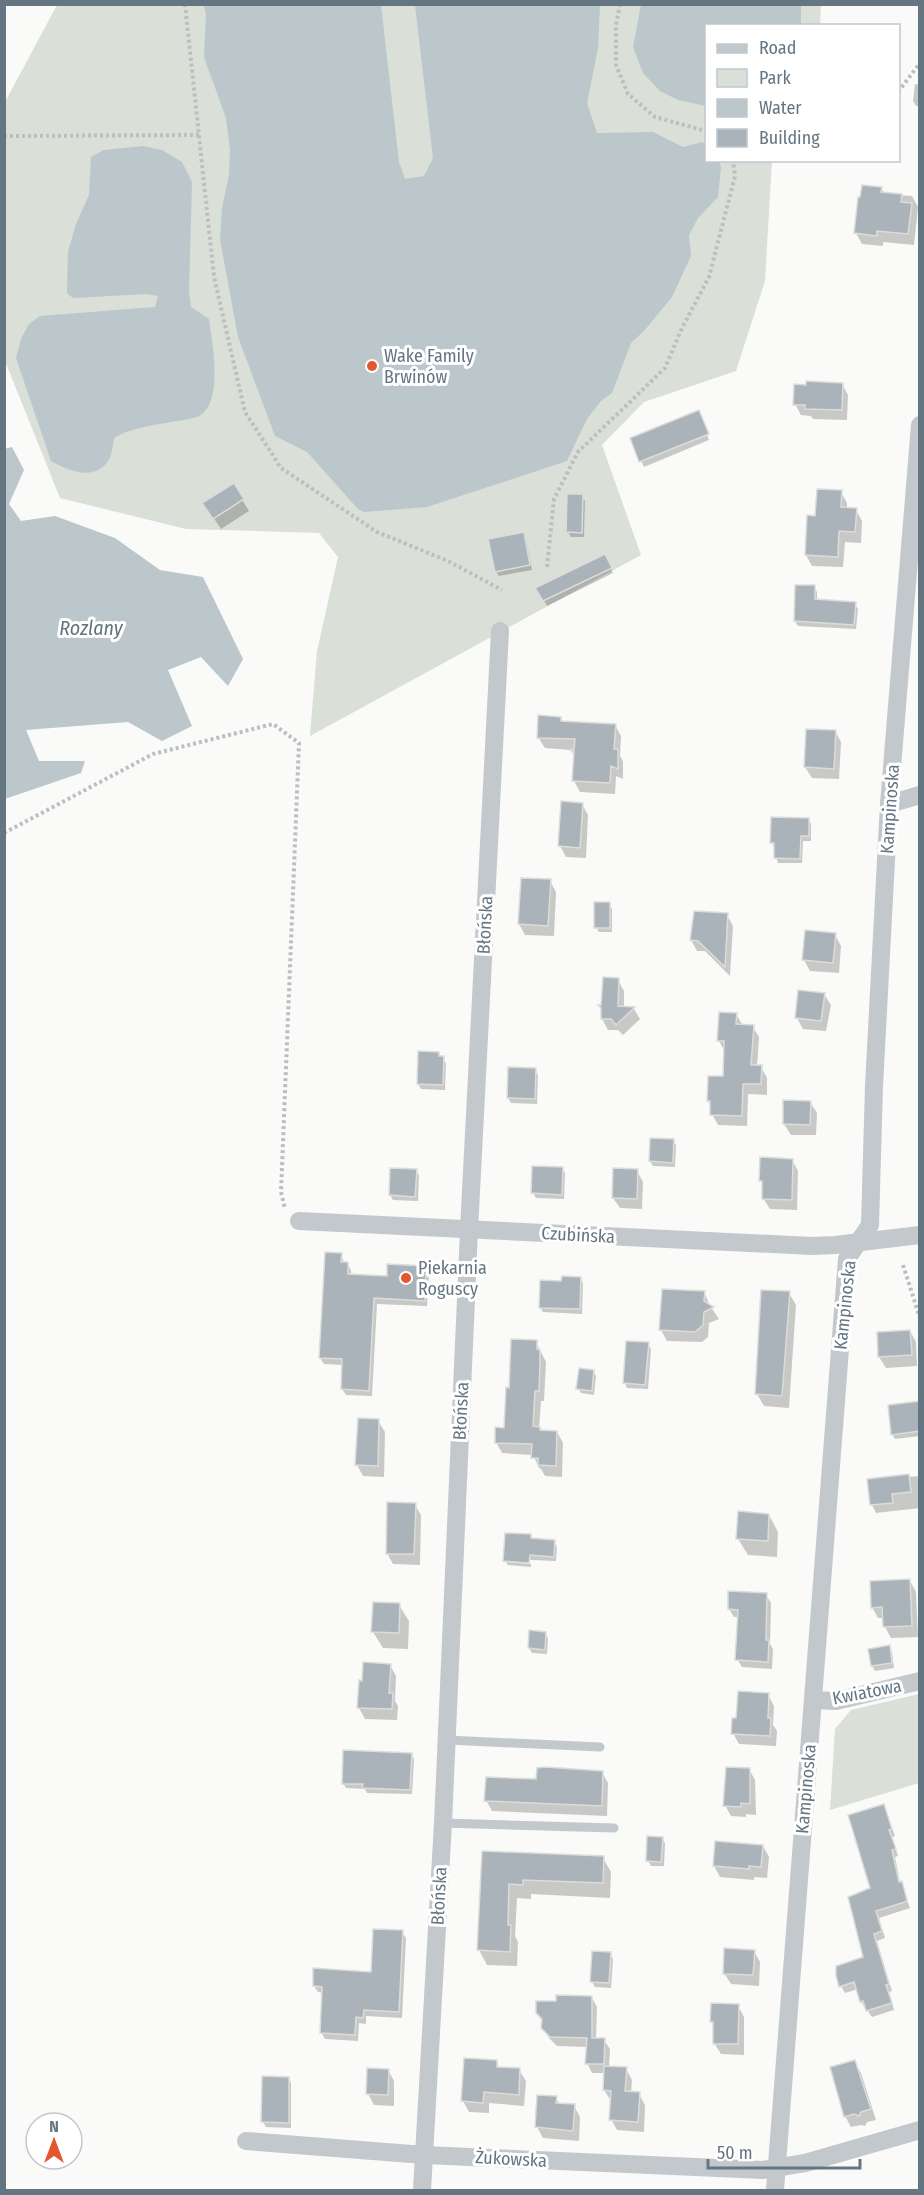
<svg xmlns="http://www.w3.org/2000/svg" width="924" height="2195" font-family="'Fira Sans Condensed',sans-serif">
<style>
.green{fill:#dadfd7}
.water{fill:#bbc7cb}
.shadow{fill:#0003}
.building{fill:#aab3b9;stroke:#dcdcda;stroke-width:1.5}
.lines{fill:none;stroke-linecap:round;stroke-linejoin:round}
.path{stroke:#bbbfc2;stroke-width:4;stroke-dasharray:3 3;stroke-linecap:butt}
.lane{stroke:#c3c8cc;stroke-width:9}
.street{stroke:#c3c8cc;stroke-width:18}
.poi-dot{fill:#e4572e;stroke:#fff;stroke-width:2}
.labels{text-anchor:middle;dominant-baseline:central;stroke-width:6;stroke-linejoin:round;paint-order:stroke}
.poi-label{font-size:18px;fill:#657683;stroke:#fff;text-anchor:start}
.street-label{font-size:18px;fill:#657683;stroke:#fff}
.water-label{font-size:20px;font-style:italic;fill:#60757c;stroke:#fff}
</style>
<rect width="100%" height="100%" fill="#fafaf8"/>
<g class="green">
<path d="M57,5H821L820,25L706,26V160L772,161L765,281L736,371L644,402L602,445L641,555L310,736L317,651L338,557L319,533L186,529L60,498L5,361V102Z"/>
<path d="M919,1694V1783L830,1810L835,1729L851,1710Z"/>
</g>
<g class="water">
<path d="M204,5H381L399,162L405,179L424,176L433,158L415,5H600L598,48L587,103L597,133L653,132L683,147L702,142L706,144V160L719,161L721,167L718,197L698,218L689,235L691,256L672,297L644,331L631,343L612,393L601,401L587,419L567,461L427,507L364,512L358,509L307,452L275,436L238,337L220,239L222,208L229,175L230,150L226,118L204,57L206,14Z"/>
<path d="M641,5H801V25L706,26V106L678,100L660,91L643,73L633,47Z"/>
<path d="M143,146L162,150L182,162L192,182L189,291L191,307L209,319C212,342 224,403 199,416C194,419 163,423 154,425C140,428 127,430 114,438C113,445 112,456 108,461C95,482 66,470 51,461L16,358L21,339L29,324L40,316L155,307L158,296L147,294L73,298L67,293L68,252L76,224L89,195L91,157L104,150Z"/>
<path d="M12,447L24,470L9,504L21,521L55,516L115,538L160,570L203,577L243,659L228,686L201,657L168,670L192,726L162,741L128,722L26,730L39,761H85L81,773L5,799L4,449Z"/>
</g>
<g class="shadow">
<path d="M915,84L920,85V106H916L913,101Z"/>
<path d="M881,188L885,194L912,196L918,207L914,245L883,242V246L862,244L856,233Z"/>
<path d="M842,384L848,395L847,420L813,419L811,416L801,415L795,404L807,386Z"/>
<path d="M699,415L709,440L644,467L631,439Z"/>
<path d="M233,485L249,511L221,529L211,514Z"/>
<path d="M841,492L847,503V509L856,510L862,521L861,543L845,542L843,567L812,566L806,555L817,518Z"/>
<path d="M582,496L585,501L584,537H571L568,532Z"/>
<path d="M523,534L526,539L532,570L499,576L496,572Z"/>
<path d="M604,555L613,573L547,606L537,588Z"/>
<path d="M814,587L817,592V601L855,604L858,609L856,629L798,626L795,621Z"/>
<path d="M560,718L562,722L615,725L621,736L620,756L623,761V779L616,776L615,794L580,792L574,781L575,757L571,750L545,748L538,737Z"/>
<path d="M835,731L841,742L839,779L812,778L805,767Z"/>
<path d="M582,804L588,815L586,858L566,857L560,846Z"/>
<path d="M808,819L811,824V841H803L802,863H778L772,842Z"/>
<path d="M523,879L550,881L556,892L554,936L525,935L519,924Z"/>
<path d="M609,904L612,909V932H599L596,927Z"/>
<path d="M727,915L733,926L730,976L705,951H697L691,940L692,923Z"/>
<path d="M835,935L841,946L839,973L810,971L804,960Z"/>
<path d="M618,980L624,991V1008L634,1009L640,1019L623,1035L618,1030H608L602,1019Z"/>
<path d="M824,994L831,1005L826,1031L803,1029L797,1018Z"/>
<path d="M736,1014L743,1026L753,1027L759,1037L757,1067H761L767,1078V1095L748,1094L747,1126L718,1125L712,1114V1106L708,1101L724,1078L725,1052L719,1041Z"/>
<path d="M438,1053L446,1063L445,1090L421,1089L418,1084Z"/>
<path d="M535,1070L538,1075L537,1104L511,1103L508,1098Z"/>
<path d="M810,1102L817,1113L816,1135H791L784,1124Z"/>
<path d="M651,1140H673L676,1145L675,1167L653,1166L650,1161Z"/>
<path d="M792,1160L798,1171L797,1210L770,1209L763,1198L764,1186L761,1180Z"/>
<path d="M562,1168L565,1173L564,1199L536,1198L533,1193Z"/>
<path d="M416,1170L419,1175L418,1201L393,1200L390,1195Z"/>
<path d="M637,1171L643,1182L642,1209L620,1208L613,1198Z"/>
<path d="M341,1254L344,1263H347L351,1270V1276L388,1278L425,1268L429,1274L427,1306L377,1304L372,1396L346,1395L342,1389L344,1365L324,1364L320,1358Z"/>
<path d="M580,1278L583,1283L582,1314L543,1312L540,1307Z"/>
<path d="M704,1292L710,1306L719,1319L709,1323L708,1337L702,1342L667,1341L661,1330Z"/>
<path d="M789,1293L796,1305L789,1408L764,1406L757,1394Z"/>
<path d="M910,1331L916,1342L917,1366L886,1368L879,1357Z"/>
<path d="M536,1342L546,1362L544,1401H541L539,1429L541,1431L557,1432L563,1443L562,1477L545,1476L541,1469L539,1468L533,1455L502,1453L496,1442L506,1429L511,1389Z"/>
<path d="M648,1344L651,1349L648,1389L627,1388L625,1383Z"/>
<path d="M593,1371L596,1376L594,1395L581,1393L578,1388Z"/>
<path d="M920,1402V1436L895,1439L892,1434Z"/>
<path d="M378,1421L385,1432L384,1477L363,1476L357,1465Z"/>
<path d="M920,1476V1508L876,1513L872,1505L869,1480Z"/>
<path d="M415,1505L421,1515L420,1565L393,1564L387,1553Z"/>
<path d="M769,1515L778,1532L777,1557L748,1555L738,1539Z"/>
<path d="M507,1534L530,1536L532,1540L554,1542L557,1547L556,1561L506,1559V1562L505,1560Z"/>
<path d="M506,1562L531,1564V1567L508,1565Z"/>
<path d="M910,1581L916,1592L918,1637L891,1638L885,1627L884,1618H878L872,1607Z"/>
<path d="M766,1595L771,1603L770,1644L773,1649L772,1669L742,1667L737,1659L739,1617H734L729,1609Z"/>
<path d="M399,1605L409,1621L408,1649L383,1648L373,1632Z"/>
<path d="M545,1633L548,1638L547,1654L532,1653L529,1648Z"/>
<path d="M889,1647L892,1652L894,1668L875,1671L872,1666L870,1650Z"/>
<path d="M390,1665L396,1676L395,1701L398,1706L397,1720L365,1719L359,1708L364,1682Z"/>
<path d="M768,1695L774,1706L773,1725L777,1731L776,1746L739,1744L733,1733Z"/>
<path d="M411,1754L414,1759L412,1794L367,1793L365,1789L346,1788L343,1783Z"/>
<path d="M749,1769L755,1780L756,1815L746,1814V1817L731,1816L725,1805Z"/>
<path d="M602,1772L608,1783L607,1816L492,1811L486,1800L538,1781Z"/>
<path d="M884,1806L895,1836L892,1837L898,1856L895,1857L900,1882L910,1908L879,1918L885,1938L877,1941L892,1991L889,1992L894,2010L872,2017L861,2002L858,1989L845,1993L841,1986L865,1958L871,1889Z"/>
<path d="M662,1838L665,1843L664,1866H651L648,1861Z"/>
<path d="M763,1846L769,1857L767,1878L754,1877V1880L720,1877L714,1866Z"/>
<path d="M483,1852L603,1858L611,1872L610,1898L531,1894V1899L517,1898L515,1936L518,1942L517,1966L487,1965L479,1950Z"/>
<path d="M402,1932L406,1938L402,2018L366,2016V2024L359,2023L358,2041L325,2039L321,2032L323,1993L318,1992L314,1986L373,1974Z"/>
<path d="M754,1951L760,1962L759,1986L731,1984L724,1973Z"/>
<path d="M610,1954L613,1959L611,1988L595,1987L592,1982Z"/>
<path d="M592,1998L597,2007L596,2039L604,2040L610,2049L609,2068L626,2069L632,2080L631,2093L639,2094L645,2105L644,2132L617,2130L611,2119V2101L604,2090L605,2073H592L587,2063L588,2047L557,2046L549,2038L538,2013L558,2003Z"/>
<path d="M738,2006L744,2017V2055L721,2054L714,2043L715,2027L712,2021Z"/>
<path d="M496,2061L500,2069L519,2070L526,2081L524,2106L489,2103V2113L469,2112L463,2101Z"/>
<path d="M855,2062L861,2073L876,2120L867,2122L865,2126L861,2125L851,2127L845,2116Z"/>
<path d="M388,2070L394,2081V2106L374,2105L368,2094Z"/>
<path d="M288,2078L291,2083V2128L266,2127L263,2122Z"/>
<path d="M556,2098L560,2105L574,2106L580,2117L579,2141L543,2138L537,2127Z"/>
</g>
<g class="building">
<path d="M862,185L882,187L881,192L902,194L901,202L912,203L908,234L877,231V236L854,233L858,197H860Z"/>
<path d="M806,381L843,383L842,410L805,409V405H793L794,384L806,385Z"/>
<path d="M699,410L709,434L639,462L630,438Z"/>
<path d="M234,483L244,499L213,519L202,503Z"/>
<path d="M817,489L842,490L841,507L857,508L855,532L839,531L838,557L805,555L807,515L815,516Z"/>
<path d="M567,494H583L582,533L566,532Z"/>
<path d="M524,532L530,565L495,572L488,539Z"/>
<path d="M605,554L612,568L543,601L535,588Z"/>
<path d="M795,585H815V599L856,602L854,625L794,621Z"/>
<path d="M538,715L561,717V721L616,724L614,749H618V769L611,766L610,783L572,781L574,751L569,750L574,749L575,739L537,738Z"/>
<path d="M806,729L836,730L834,769L804,767Z"/>
<path d="M561,801L583,803L580,848L558,846Z"/>
<path d="M771,817L809,818V836H801L800,859L774,858V843H770Z"/>
<path d="M521,878L551,879L548,926L518,924Z"/>
<rect x="594" y="902" width="16" height="26"/>
<path d="M694,911L728,913L725,967L698,941L690,940Z"/>
<path d="M805,930L836,933L833,963L802,960Z"/>
<path d="M603,977L619,978L618,1006L635,1007L616,1025L611,1019H601V1008L598,1005H601Z"/>
<path d="M798,990L825,993L821,1021L795,1018Z"/>
<path d="M719,1012L737,1013L736,1024L754,1025L751,1065H762L761,1084H743L742,1116L710,1115V1101H707L708,1076H723L724,1041H717Z"/>
<path d="M418,1051L439,1052V1056H444L443,1085L417,1084Z"/>
<path d="M508,1067L536,1068L535,1099L507,1098Z"/>
<path d="M783,1100L811,1101L810,1125L783,1124Z"/>
<path d="M650,1138L674,1139L673,1163L649,1161Z"/>
<path d="M760,1157L793,1159L792,1200L762,1199V1181H759Z"/>
<path d="M532,1166L563,1167L562,1195L531,1193Z"/>
<path d="M390,1168L417,1169L415,1197L389,1195Z"/>
<path d="M613,1168L638,1169L637,1199L612,1198Z"/>
<path d="M325,1252L342,1253L341,1262H348V1274L387,1276V1264L426,1266L425,1301L374,1298L369,1391L341,1389L342,1359L319,1358Z"/>
<path d="M562,1276L581,1277L580,1309L539,1308L540,1280L561,1281Z"/>
<path d="M662,1289L705,1291L704,1301L714,1307L704,1312L703,1325L695,1332L659,1330Z"/>
<path d="M761,1290L790,1291L782,1396L755,1394Z"/>
<path d="M910,1330L912,1355L878,1357L877,1332Z"/>
<path d="M511,1339L537,1340V1349L540,1350V1361L539,1391H535L533,1426L540,1427V1430L557,1431L556,1466L538,1465V1458H531L532,1444L495,1443V1427L504,1428L506,1387L509,1388Z"/>
<path d="M626,1341L649,1342L645,1385L623,1383Z"/>
<path d="M579,1368L594,1370L592,1391L576,1389Z"/>
<path d="M920,1401V1431L891,1435L888,1405Z"/>
<path d="M358,1418L379,1419L378,1466L355,1465Z"/>
<path d="M909,1474L911,1492L892,1494L893,1503L870,1505L867,1479Z"/>
<path d="M387,1502L416,1503L414,1554H386Z"/>
<path d="M738,1511L769,1514L768,1541L736,1539Z"/>
<path d="M505,1533L531,1534V1538L555,1540L554,1557L530,1555L529,1563L503,1561Z"/>
<path d="M910,1579L912,1626L883,1627L882,1607L871,1608L870,1581Z"/>
<path d="M728,1591L767,1593L766,1640H769L768,1662L735,1660L738,1610L728,1609Z"/>
<path d="M373,1602L400,1603L399,1633L371,1632Z"/>
<path d="M529,1630L546,1632L545,1650L528,1648Z"/>
<path d="M890,1645L892,1663L871,1666L868,1649Z"/>
<path d="M363,1662L391,1664L389,1693H393L392,1709L357,1708L359,1680L362,1681Z"/>
<path d="M738,1691L769,1693L768,1718H771L770,1736L731,1734L732,1718H736Z"/>
<path d="M343,1750L412,1753L410,1790L362,1788L363,1784H342Z"/>
<path d="M545,1767L603,1771L602,1806L484,1801L486,1777L536,1779L537,1768Z"/>
<path d="M726,1767L750,1768V1804L741,1803V1807L723,1806Z"/>
<path d="M884,1804L892,1829L889,1830L896,1849L892,1850L899,1882L902,1881L907,1900L905,1902L876,1911L882,1931L874,1934L889,1984L886,1985L892,2003L866,2011L863,2001L860,2002L854,1982L839,1987L836,1976V1966L863,1957L848,1897L870,1888L848,1815Z"/>
<path d="M647,1836L663,1837L661,1862L646,1861Z"/>
<path d="M715,1841L763,1845L761,1867L749,1866V1869L713,1866Z"/>
<path d="M482,1851L604,1856L603,1883L523,1880V1885L509,1884L508,1925H511L510,1952L477,1950Z"/>
<path d="M373,1929L403,1930L399,2012L364,2010L363,2018L356,2017L355,2035L320,2033L322,1987L313,1986V1968L371,1972Z"/>
<path d="M724,1948L755,1950L753,1975L723,1974Z"/>
<path d="M592,1951L611,1952L609,1983L590,1982Z"/>
<path d="M556,1995L592,1996V2038H605L604,2064H585L587,2038L550,2037L541,2028L542,2019L536,2013V2001H556Z"/>
<path d="M711,2003L739,2004L738,2044H713V2022H710Z"/>
<path d="M464,2058L497,2060V2067L520,2068L519,2095L484,2092L483,2103L461,2101Z"/>
<path d="M855,2060L871,2109L861,2112L859,2116L854,2114L844,2117L830,2067Z"/>
<path d="M604,2066L627,2067L625,2091L640,2092L638,2122L609,2120L611,2091L603,2090Z"/>
<path d="M367,2068L389,2069L388,2095L366,2094Z"/>
<path d="M262,2076L289,2077V2123L261,2122Z"/>
<path d="M537,2095L557,2096L556,2103L575,2104L573,2131L535,2127Z"/>
</g>
<g class="lines">
<g class="path">
<path d="M185,4L214,277L245,412L281,468L377,532L448,561L502,590"/>
<path d="M620,4L616,25V65L628,94L655,117L706,131"/>
<path d="M898,92L920,63"/>
<path d="M4,136L199,135"/>
<path d="M547,567L554,499L578,452L665,368L682,328L709,277L735,176L733,160"/>
<path d="M4,833L153,754L273,724L299,743L281,1192L285,1209"/>
<path d="M903,1265L920,1318"/>
</g>
<g class="lane">
<path d="M447,1740L600,1747"/>
<path d="M443,1823L614,1828"/>
</g>
<g class="street">
<path d="M889,804L920,795"/>
<path d="M299,1221L812,1246L835,1245L920,1235"/>
<path d="M813,1700L836,1701L920,1681"/>
<path d="M246,2141L424,2155L763,2170L805,2163L920,2130"/>
<path d="M422,2190L443,1823L469,1230L500,631"/>
<path d="M775,2190L847,1259L870,1225L874,1086L889,804L920,425"/>
</g>
</g>
<g class="poi-dot">
<circle cx="372" cy="366" r="6"/>
<circle cx="406" cy="1278" r="6"/>
</g>
<g class="labels">
<g class="poi-label">
<text x="384" y="356">Wake Family<tspan x="384" dy="21">Brwinów</tspan></text>
<text x="418" y="1268">Piekarnia<tspan x="418" dy="21">Roguscy</tspan></text>
</g>
<g class="street-label">
<text transform="translate(890 809) rotate(-86)">Kampinoska</text>
<text transform="translate(485 925) rotate(-87)">Błońska</text>
<text transform="translate(578 1235) rotate(3)">Czubińska</text>
<text transform="translate(845 1305) rotate(-84)">Kampinoska</text>
<text transform="translate(461 1411) rotate(-87)">Błońska</text>
<text transform="translate(867 1692) rotate(-11)">Kwiatowa</text>
<text transform="translate(806 1789) rotate(-85)">Kampinoska</text>
<text transform="translate(439 1896) rotate(-87)">Błońska</text>
<text transform="translate(511 2159) rotate(3)">Żukowska</text>
</g>
<g class="water-label">
<text x="91" y="628">Rozlany</text>
</g>
</g>
<rect width="924" height="2195" fill="none" stroke="#657683" stroke-width="12"/>
<rect x="705" y="24" width="195" height="138" fill="#ffffff" stroke="#c1c8cd" stroke-width="1.5"/>
<rect x="717" y="44" width="30" height="9" fill="#c3c8cc" stroke="#c1c8cd" stroke-width="1.5"/>
<text x="759" y="54" font-size="18" fill="#657683">Road</text>
<rect x="717" y="69" width="30" height="18" fill="#dadfd7" stroke="#c1c8cd" stroke-width="1.5"/>
<text x="759" y="84" font-size="18" fill="#657683">Park</text>
<rect x="717" y="99" width="30" height="18" fill="#bbc7cb" stroke="#c1c8cd" stroke-width="1.5"/>
<text x="759" y="114" font-size="18" fill="#657683">Water</text>
<rect x="717" y="129" width="30" height="18" fill="#aab3b9" stroke="#c1c8cd" stroke-width="1.5"/>
<text x="759" y="144" font-size="18" fill="#657683">Building</text>
<g transform="translate(54 2141)"><circle r="28" fill="#ffffff" stroke="#c1c8cd" stroke-width="1.5"/>
<path d="M0-4.5L10 22L0 15L-10 22Z" fill="#e4572e"/>
<text y="-9" font-size="16" font-weight="bold" text-anchor="middle" fill="#657683">N</text>
</g>
<path d="M708 2159v9h152v-9" fill="none" stroke="#657683" stroke-width="3"/>
<text x="717" y="2159" font-size="18" fill="#657683" stroke="#ffffff" stroke-width="4.5" paint-order="stroke">50 m</text>
</svg>
